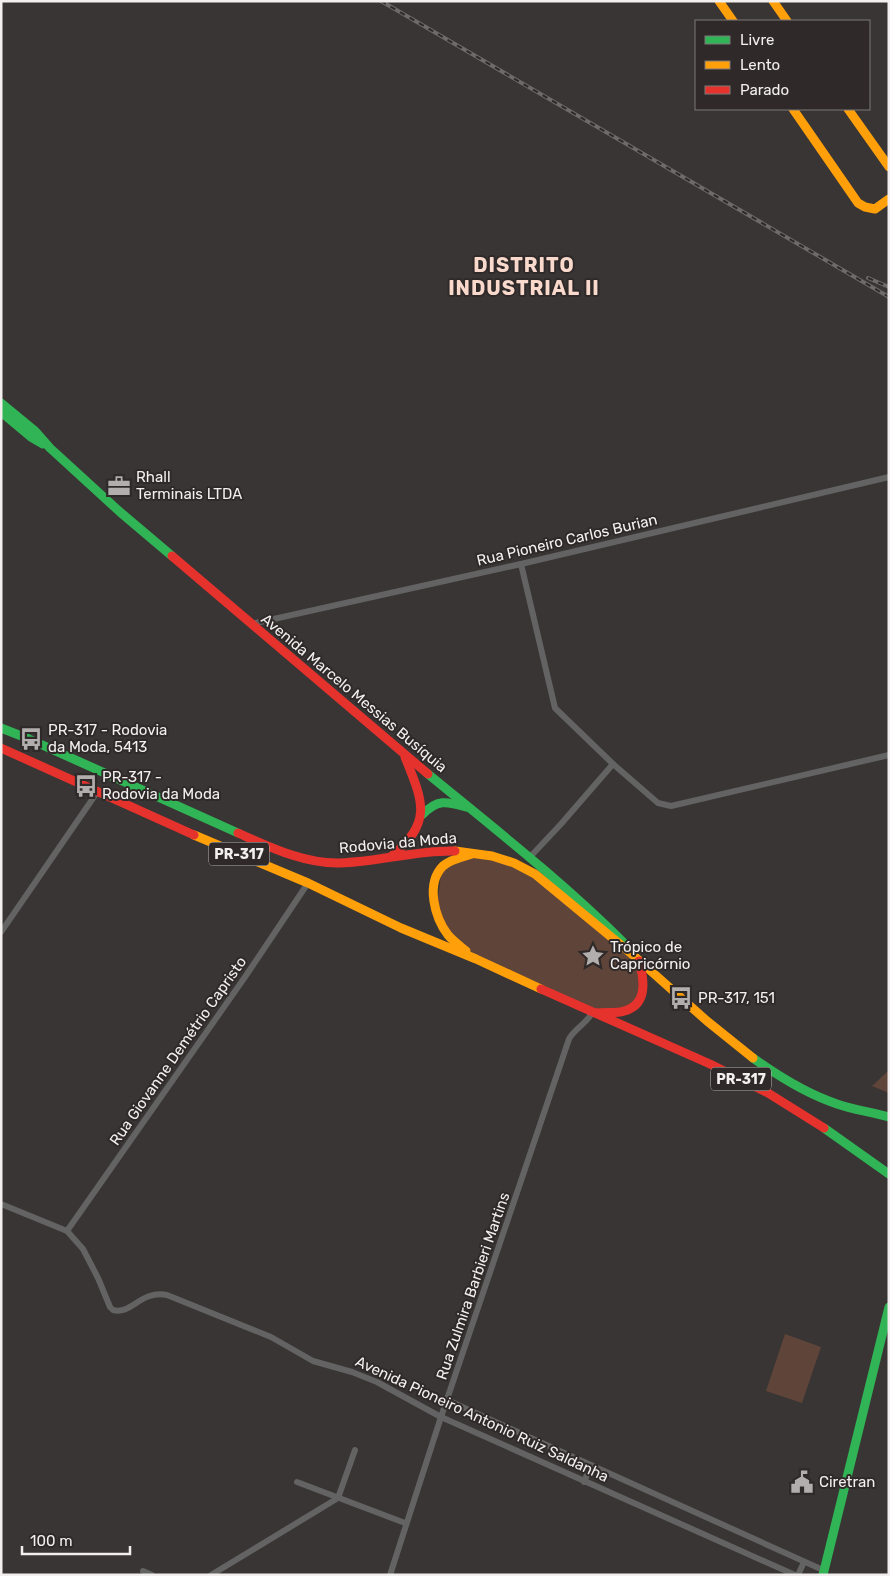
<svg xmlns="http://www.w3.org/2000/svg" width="890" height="1576" font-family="Rubik,sans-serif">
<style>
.green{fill:#5f4439}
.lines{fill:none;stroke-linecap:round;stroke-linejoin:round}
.street{stroke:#646363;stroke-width:6}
.fast{stroke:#30b455;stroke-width:9}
.slow{stroke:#ff9f0a;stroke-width:9}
.jam{stroke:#e5322d;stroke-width:9}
.rail-casing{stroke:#6c6b6a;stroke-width:4}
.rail{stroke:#2f2a29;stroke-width:2;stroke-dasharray:5.5;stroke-linecap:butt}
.labels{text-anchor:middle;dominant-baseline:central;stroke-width:4;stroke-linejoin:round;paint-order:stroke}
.shield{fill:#2f2a29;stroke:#b8b4b3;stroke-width:1}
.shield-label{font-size:14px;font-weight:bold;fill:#f2efee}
.poi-label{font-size:15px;fill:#f2efee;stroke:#2f2a29;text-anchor:start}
.street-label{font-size:15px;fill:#f2efee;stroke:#2f2a29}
.district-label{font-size:20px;font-weight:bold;letter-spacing:1px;fill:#f9d9cc;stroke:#2f2a29}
</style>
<rect width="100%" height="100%" fill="#383534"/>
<g class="green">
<path d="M481,852L515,863L638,959L644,975L637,1005L592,1013L476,959L455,942L436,911L442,868Z"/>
<path d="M889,1070V1093L872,1086Z"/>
<path d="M785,1334L821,1347L802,1403L766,1391Z"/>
</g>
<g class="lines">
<g class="street">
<path d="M521,564L555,708L613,764L658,803L671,806L889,755"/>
<path d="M251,624L521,564L889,477"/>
<path d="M530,857L561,824L613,764"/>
<path d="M1,932L98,791"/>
<path d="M1,1204L67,1231L83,1249L98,1278L110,1307L113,1310C132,1315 140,1290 167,1295L271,1337L313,1361L352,1372L377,1382L441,1417L795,1575"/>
<path d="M67,1231L245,977L308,883"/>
<path d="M447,1400L823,1570"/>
<path d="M297,1482L405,1523"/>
<path d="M584,1482L591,1465"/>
<path d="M143,1571L152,1575"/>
<path d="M211,1575L338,1498L355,1450"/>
<path d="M390,1575L441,1417L569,1039C574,1029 586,1024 592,1013"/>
<path d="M798,1575L804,1562"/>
</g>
<g class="fast">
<path d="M1,403L35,431L50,448L120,512L172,556"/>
<path d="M1,412L31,437L43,444"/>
<path d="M1,728L29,739L238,833"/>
<path d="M428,774C495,829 564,883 625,944"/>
<path d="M422,815C437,799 446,801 466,807"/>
<path d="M753,1058C778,1076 807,1094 837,1104C854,1110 872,1112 889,1117"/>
<path d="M824,1128L889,1174"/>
<path d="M823,1575L889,1307"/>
</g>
<g class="slow">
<path d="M719,1L733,21"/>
<path d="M773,1L787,21"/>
<path d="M793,109L858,203L865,207L875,209L889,199"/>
<path d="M848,109L889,167"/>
<path d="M194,835L308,883L401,928L476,959L541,989"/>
<path d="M455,851L492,856L514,863L535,874L633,955L707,1021L753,1058"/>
<path d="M466,951C460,946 453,941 448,935C435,918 425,884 443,866C451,859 462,857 472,854"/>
</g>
<g class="jam">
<path d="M172,556L428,774"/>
<path d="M1,748L194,835"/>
<path d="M238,833C270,847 304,864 340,863C378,862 416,850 455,851"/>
<path d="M392,856C433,821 423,802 405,757"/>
<path d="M541,989L710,1064L768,1093L824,1128"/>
<path d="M596,1013C604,1012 612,1013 620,1012C648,1007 645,982 639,961"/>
</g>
<defs>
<g id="rail">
<path d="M381,1L889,297"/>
<path d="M868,278L889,287"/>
</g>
</defs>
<use href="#rail" class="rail-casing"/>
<use href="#rail" class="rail"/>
</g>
<defs>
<symbol id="office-bare" viewBox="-9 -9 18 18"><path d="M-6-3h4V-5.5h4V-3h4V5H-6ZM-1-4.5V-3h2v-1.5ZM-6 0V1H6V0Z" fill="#b1aead" stroke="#2f2a29" stroke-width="2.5" paint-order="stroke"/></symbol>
<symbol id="bus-bare" viewBox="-9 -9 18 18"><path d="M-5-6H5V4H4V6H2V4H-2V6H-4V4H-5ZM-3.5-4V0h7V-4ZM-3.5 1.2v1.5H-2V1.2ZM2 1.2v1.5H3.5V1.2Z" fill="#b1aead" stroke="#2f2a29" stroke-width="2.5" paint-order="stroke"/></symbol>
<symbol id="sight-bare" viewBox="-9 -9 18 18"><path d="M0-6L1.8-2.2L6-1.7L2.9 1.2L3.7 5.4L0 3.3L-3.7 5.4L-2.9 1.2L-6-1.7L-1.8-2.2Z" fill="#b1aead" stroke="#2f2a29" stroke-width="2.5" paint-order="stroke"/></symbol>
<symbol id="civic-bare" viewBox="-9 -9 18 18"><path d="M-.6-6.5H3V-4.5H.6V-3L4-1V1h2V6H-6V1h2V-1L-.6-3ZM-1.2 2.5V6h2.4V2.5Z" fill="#b1aead" stroke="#2f2a29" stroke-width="2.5" paint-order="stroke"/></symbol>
</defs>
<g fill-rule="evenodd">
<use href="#office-bare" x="103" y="470" width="32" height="32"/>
<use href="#bus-bare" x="15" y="723" width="32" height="32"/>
<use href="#bus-bare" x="70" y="770" width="32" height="32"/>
<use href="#sight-bare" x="577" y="940" width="32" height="32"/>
<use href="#bus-bare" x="665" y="982" width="32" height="32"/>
<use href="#civic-bare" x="786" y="1466" width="32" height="32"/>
</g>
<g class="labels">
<g class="shield">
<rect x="209" y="842.5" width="60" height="23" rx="4"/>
<rect x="711" y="1067.5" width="60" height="23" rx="4"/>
</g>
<g class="shield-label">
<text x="239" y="854">PR-317</text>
<text x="741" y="1079">PR-317</text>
</g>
<g class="poi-label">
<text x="136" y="477">Rhall<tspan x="136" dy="17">Terminais LTDA</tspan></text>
<text x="48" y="730">PR-317 - Rodovia<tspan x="48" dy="17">da Moda, 5413</tspan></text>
<text x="102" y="777">PR-317 -<tspan x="102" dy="17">Rodovia da Moda</tspan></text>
<text x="610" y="947">Trópico de<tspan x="610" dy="17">Capricórnio</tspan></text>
<text x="698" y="998">PR-317, 151</text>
<text x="819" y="1482">Ciretran</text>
</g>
<g class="street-label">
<text transform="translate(567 540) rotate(-13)">Rua Pioneiro Carlos Burian</text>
<text transform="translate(354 693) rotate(40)">Avenida Marcelo Messias Busíquia</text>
<text transform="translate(398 843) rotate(-5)">Rodovia da Moda</text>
<text transform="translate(178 1051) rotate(-55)">Rua Giovanne Demétrio Capristo</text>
<text transform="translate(473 1286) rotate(-71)">Rua Zulmira Barbieri Martins</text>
<text transform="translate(482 1419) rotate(25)">Avenida Pioneiro Antonio Ruiz Saldanha</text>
</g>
<g class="district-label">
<text x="524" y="265">DISTRITO<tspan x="524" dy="23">INDUSTRIAL II</tspan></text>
</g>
</g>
<rect width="890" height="1576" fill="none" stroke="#f2efee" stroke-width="5"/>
<rect x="695" y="20" width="175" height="90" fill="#2f2a29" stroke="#7d7978"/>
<rect x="705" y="36" width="25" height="8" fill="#30b455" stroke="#7d7978"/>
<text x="740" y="45" font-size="15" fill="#f2efee">Livre</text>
<rect x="705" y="61" width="25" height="8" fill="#ff9f0a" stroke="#7d7978"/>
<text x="740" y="70" font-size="15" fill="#f2efee">Lento</text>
<rect x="705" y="86" width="25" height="8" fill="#e5322d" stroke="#7d7978"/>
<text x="740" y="95" font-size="15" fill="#f2efee">Parado</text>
<path d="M22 1546v8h108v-8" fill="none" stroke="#f2efee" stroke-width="2.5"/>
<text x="30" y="1546" font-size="15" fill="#f2efee" stroke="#2f2a29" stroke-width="4" paint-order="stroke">100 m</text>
</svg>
